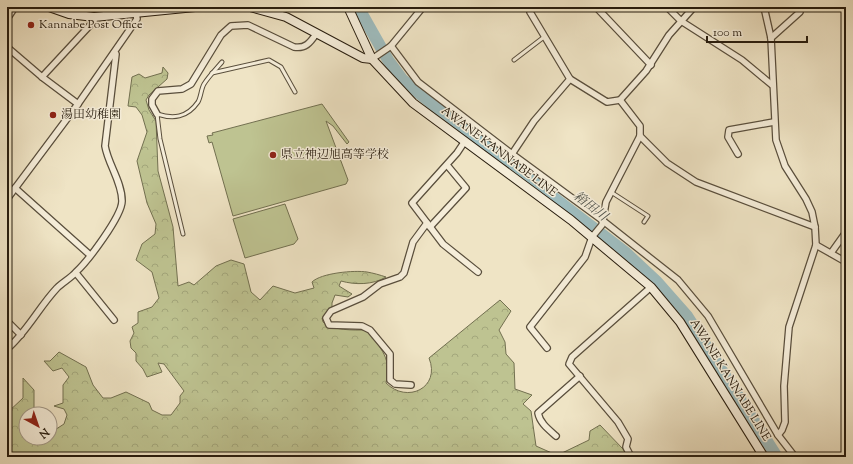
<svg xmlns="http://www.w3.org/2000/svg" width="853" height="464" font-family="'Sorts Mill Goudy','Noto Serif JP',serif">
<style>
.grass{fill:#bec391;stroke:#727050}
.forest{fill:url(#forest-crowns);stroke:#727050}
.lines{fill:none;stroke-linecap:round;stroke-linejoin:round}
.river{stroke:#9ebcbe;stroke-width:12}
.lane-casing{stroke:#594e3c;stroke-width:5}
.street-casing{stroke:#594e3c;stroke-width:8}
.secondary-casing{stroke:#271c0e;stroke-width:10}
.lane{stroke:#f5edd9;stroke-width:3}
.street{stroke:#f5edd9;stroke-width:5.5}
.secondary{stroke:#f5edd9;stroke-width:8}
.poi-dot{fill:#8f2418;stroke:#f5edd9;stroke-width:1.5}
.labels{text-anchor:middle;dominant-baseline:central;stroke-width:3;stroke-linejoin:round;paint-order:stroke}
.poi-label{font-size:12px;fill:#271c0e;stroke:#f5edd9;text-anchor:start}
.street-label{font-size:12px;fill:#271c0e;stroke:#f5edd9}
.water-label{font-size:13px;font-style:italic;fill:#51544c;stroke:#f5edd9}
</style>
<defs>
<pattern id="forest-crowns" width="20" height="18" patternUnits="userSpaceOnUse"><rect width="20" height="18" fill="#bec391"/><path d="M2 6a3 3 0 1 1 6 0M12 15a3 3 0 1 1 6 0" fill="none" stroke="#a3a77c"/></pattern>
</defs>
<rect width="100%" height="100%" fill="#efe4c5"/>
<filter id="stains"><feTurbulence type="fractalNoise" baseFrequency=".005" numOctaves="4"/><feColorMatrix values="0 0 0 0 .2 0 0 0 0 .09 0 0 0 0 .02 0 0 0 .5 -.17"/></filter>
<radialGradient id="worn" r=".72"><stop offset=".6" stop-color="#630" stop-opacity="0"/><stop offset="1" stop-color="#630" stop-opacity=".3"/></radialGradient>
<g class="grass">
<path d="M322,104L349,142L347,144L333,126L326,121L348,180L346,184L233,216L212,142L209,143L207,136L213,135L212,133Z"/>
<path d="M285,204L298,239L294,244L245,258L233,219Z"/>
</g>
<path class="forest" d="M163,67L168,73L167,79L149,95L146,100L149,110L156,121L158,171L173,227L178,286L189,282L194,285L216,266L231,260L244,264L251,292L260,300L273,286L295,293L314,288L312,282C321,273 354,270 367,272C373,273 380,275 386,277C373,285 355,285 341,281L339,286L352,294L348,297L335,295L332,303V307L322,318L323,322C334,331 353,330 367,330C381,349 392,358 386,383C407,404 441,388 429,358L500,300L511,311L499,330L505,342L506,354L514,363L515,389L532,395L523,404L531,411L536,446L554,454L562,453L589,440L590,431L600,425L623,449L628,457H7V424L9,422L7,413L23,398V378L34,390V414H26V438H50V433L64,424L67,415L64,409L54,406L63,403V385L69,377L62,368L53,371L44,361H50L59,352L86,367L93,385L103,398H111L126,392L149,403L152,410L162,415H171L180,403V396L184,391L164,364L158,363L162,372L147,377L143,369L136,361V353L131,348L130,341L134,333L132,327L138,323V312L152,307L159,298L152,272L136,260L142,244L155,234L156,224L147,203L137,161L147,132L142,115L136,107L128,106L132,77L139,74L145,78L162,73Z"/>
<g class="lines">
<path class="river" d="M358,7L388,60L402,79L438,109L625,252L657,282L687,316L777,457"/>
<defs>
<g id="lane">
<path d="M514,60L544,37"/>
<path d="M212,73L269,60L281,67L295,92"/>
<path d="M611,192L648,216L644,222"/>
<path d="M183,234L160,139L157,114C173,119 187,118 198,102C201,97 201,89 204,84C209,76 216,69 222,62"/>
</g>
<g id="street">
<path d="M529,7L530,12L570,79L607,102L620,100L646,71L669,35L694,7"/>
<path d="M596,7L651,65"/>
<path d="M667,7L681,21L742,60L772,85"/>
<path d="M764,7L771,38L776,140L785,166L806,199L812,212L815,227L816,245L789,327L784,386L785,422L782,430L778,435"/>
<path d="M7,19L15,7"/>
<path d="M771,38L800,12L798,7"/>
<path d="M391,46L418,82L512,154L602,220L678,280L708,316L778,435L795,457"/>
<path d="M7,47L42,77L78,104"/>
<path d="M372,59L391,46L423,7"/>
<path d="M42,77L94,21V17"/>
<path d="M157,114L152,105V99L158,91L182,89L191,84L221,35L231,26L248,25L294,47C305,49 310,43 316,34"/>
<path d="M640,136L667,163L696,182L815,227"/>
<path d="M465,141L457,153L412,203L443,244L478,272"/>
<path d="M512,154L534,121L570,79"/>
<path d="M738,154L728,137L729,130L774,122"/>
<path d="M15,188L90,255"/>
<path d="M7,199L78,104L137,19L136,13L127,7"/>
<path d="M430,227L466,188L447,165"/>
<path d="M816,245L846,262"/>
<path d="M831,253L846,232"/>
<path d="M76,273L114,320"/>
<path d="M7,321L21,335"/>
<path d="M547,348L530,327L585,257L592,237L602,225L606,202L640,136V126L620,100"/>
<path d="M7,349C27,332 39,307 57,288C63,282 71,278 76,272C88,261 122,216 122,201C122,182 108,164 105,146L116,54L114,53"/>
<path d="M411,385L395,384L390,380V354L370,330L362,326L329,325L326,318L331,311L363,297L380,284L400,277L404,273L413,242L427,223"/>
<path d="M556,436C548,429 540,423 538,413L580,376"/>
<path d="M631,457L626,447L628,439L618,422L569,364L572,357L651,287"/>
</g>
<g id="secondary">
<path d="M49,7L69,14L94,17L195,7"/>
<path d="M250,7L286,17L363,58L372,59"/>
<path d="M348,7L372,59L413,103L571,220L651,287L680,322L764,457"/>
</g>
</defs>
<use href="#lane" class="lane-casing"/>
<use href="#street" class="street-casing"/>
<use href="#secondary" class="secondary-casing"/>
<use href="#lane" class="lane"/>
<use href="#street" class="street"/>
<use href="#secondary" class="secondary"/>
</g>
<g class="poi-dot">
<circle cx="31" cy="25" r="4"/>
<circle cx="53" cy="115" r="4"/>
<circle cx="273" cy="155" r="4"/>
</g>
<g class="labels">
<g class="poi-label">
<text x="39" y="25">Kannabe Post Office</text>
<text x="61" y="115">湯田幼稚園</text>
<text x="281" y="155">県立神辺旭高等学校</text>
</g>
<g class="street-label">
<text transform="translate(499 152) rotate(37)">AWANE KANNABE LINE</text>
<text transform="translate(730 380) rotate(58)">AWANE KANNABE LINE</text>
</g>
<g class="water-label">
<text transform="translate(590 207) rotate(38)">箱田川</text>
</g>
</g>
<rect width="853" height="464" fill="none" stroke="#efe4c5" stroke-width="24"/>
<rect x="8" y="8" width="837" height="448" fill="none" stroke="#271c0e" stroke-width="2"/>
<rect x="12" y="12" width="829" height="440" fill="none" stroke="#271c0e"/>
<g transform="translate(38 426) rotate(140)"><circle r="19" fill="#f5edd9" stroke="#a39988"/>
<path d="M0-3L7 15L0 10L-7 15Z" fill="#8f2418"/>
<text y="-6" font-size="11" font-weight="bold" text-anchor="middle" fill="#271c0e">N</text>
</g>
<path d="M707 36v6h100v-6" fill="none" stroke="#271c0e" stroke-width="2"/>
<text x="713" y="36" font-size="12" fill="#271c0e" stroke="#f5edd9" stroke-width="3" paint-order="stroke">100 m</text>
<rect width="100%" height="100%" filter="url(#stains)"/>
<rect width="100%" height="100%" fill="url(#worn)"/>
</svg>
